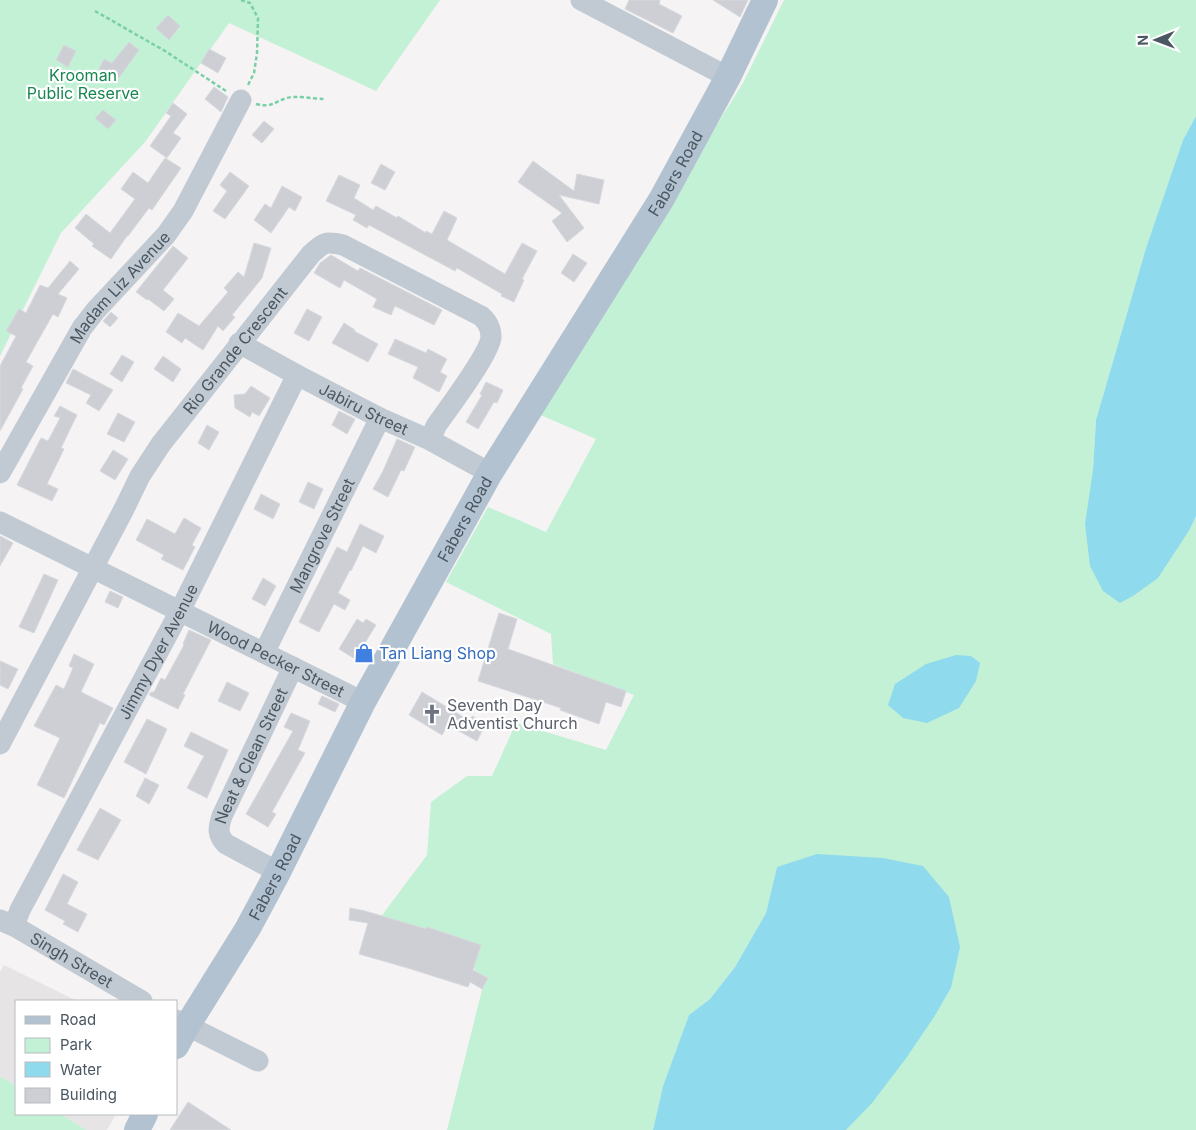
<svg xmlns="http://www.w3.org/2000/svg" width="1196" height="1130" font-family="Inter,sans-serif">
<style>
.education{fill:#e6e4e5}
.green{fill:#c3f1d5}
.water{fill:#90daee}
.building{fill:#cdcfd5;stroke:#d7d9de}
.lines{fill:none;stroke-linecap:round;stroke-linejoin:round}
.path{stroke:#7ad0a6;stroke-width:2.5;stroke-dasharray:4 2.5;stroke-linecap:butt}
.minor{stroke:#c1cad2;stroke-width:21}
.major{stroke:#b3c2d1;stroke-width:26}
.labels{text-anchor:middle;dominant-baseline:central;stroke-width:4.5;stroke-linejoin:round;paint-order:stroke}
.park-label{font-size:16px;fill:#17864f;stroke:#fff}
.street-label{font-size:16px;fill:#4a5661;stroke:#fff}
.shop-label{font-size:16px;fill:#366cbe;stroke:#fff;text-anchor:start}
.worship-label{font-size:16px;fill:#5b616d;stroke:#fff;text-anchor:start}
</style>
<rect width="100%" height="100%" fill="#f5f3f3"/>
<g class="education">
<path d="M4,965L77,1001H16V1086L0,1076V972Z"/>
<path d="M61,1114H116L107,1130H86Z"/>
</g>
<g class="green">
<path d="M0,0H440L376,91L229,23L145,142L61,233L0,356Z"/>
<path d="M784,0H1196V116L1183,140L1146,248L1096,420L1093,470L1190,529L1196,516V1130H846C887,1087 921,1039 951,988L777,867L766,913L735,967L710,999L689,1015L663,1086L653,1130H447L482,990L469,953L380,918L427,855L431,802L467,776H492L516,723L606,750L634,695L553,664L551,634L446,582L488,507L546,532L596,439L536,413L743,83Z"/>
<path d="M0,1076L16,1086V1114H61L86,1130H0Z"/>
</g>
<g class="water">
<path d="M1196,116V516L1190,529L1158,578L1133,596L1120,603L1103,591L1090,566L1085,524L1093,470L1096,420L1146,248L1183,140Z"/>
<path d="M956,655L971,656L980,663L976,681L959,708L927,723L903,718L888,705L895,684L926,664Z"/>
<path d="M817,854L883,858L923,866L949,897L960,947L951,988L934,1017L907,1057L872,1103L846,1130H653L663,1086L689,1015L710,999L735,967L766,913L777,867Z"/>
</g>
<g class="building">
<path d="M629,0H660L659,4L682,16L673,33L625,9Z"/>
<path d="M713,0H748L740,17Z"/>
<path d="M168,15L180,26L169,40L156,28Z"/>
<path d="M129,42L139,50L118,79L99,69L104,59L112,63Z"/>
<path d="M64,45L76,51L68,67L56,60Z"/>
<path d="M209,49L226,58L218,73L201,63Z"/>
<path d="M214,87L228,97L221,112L205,99Z"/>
<path d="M173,103L187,114L173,133L181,138L167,158L150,146L171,116L166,113Z"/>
<path d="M103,110L116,120L108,129L95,118Z"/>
<path d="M264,121L274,129L262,143L252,135Z"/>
<path d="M165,158L181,168L152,210L149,208L128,236H127L111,259L92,246L94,244L75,228L86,214L110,233L135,199L121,189L133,172L148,183Z"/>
<path d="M533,161L574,191L577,174L604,180L599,204L559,195L584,228L567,242L552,221L562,213L518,182Z"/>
<path d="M381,164L395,172L385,190L371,183Z"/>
<path d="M230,172L249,186L225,219L213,211L227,191L220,185Z"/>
<path d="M339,175L360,185L354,198L373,210L376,206L397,218L398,216L426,233V231L432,234L444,211L457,218L447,240L505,274L522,243L537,251L522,279L524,280L514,302L501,296L502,294L457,268L455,271L369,225L367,228L353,220L356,215L326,201Z"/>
<path d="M282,186L302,197L295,211L289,207L271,233L254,220L265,204L271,208Z"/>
<path d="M254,243L271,248L262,278L232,315L235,317L223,331L218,326L203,350L185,338L182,343L166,332L178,313L199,326L228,292L224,288L238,272L244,277Z"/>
<path d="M173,246L188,258L163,290L174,299L164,311L148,299L147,300L136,292Z"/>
<path d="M573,254L587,263L574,282L561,273Z"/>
<path d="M331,255L358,271L360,268L442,310L434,325L395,306L391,315L373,307L377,299L344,280L340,288L314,273L320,263Z"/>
<path d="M70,261L79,269L58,294L67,298L58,317L53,314L26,362L33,366L21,388L23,389L0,431V366L16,336L6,331L19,309L26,313L40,285L48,288Z"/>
<path d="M307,309L322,317L309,341L294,333Z"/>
<path d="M111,312L118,318L110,327L103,321Z"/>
<path d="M344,323L355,330L354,331L378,344L368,362L332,343Z"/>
<path d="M395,339L426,353L428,349L447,359L440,372L447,376L439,392L413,378L418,367L388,354Z"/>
<path d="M122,355L134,362L122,382L110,374Z"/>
<path d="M163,356L181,369L173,382L154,369Z"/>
<path d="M73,369L113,390L99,411L86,403L91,395L66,383Z"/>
<path d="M486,382L503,390L497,403L494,402L478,429L466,422L482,395L480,394Z"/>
<path d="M251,386L270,398L259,416L252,412L250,417L235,408L234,395L245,394Z"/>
<path d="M60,406L77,415L61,448L64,449L47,484L58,489L52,501L17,485L41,438L48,441L60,418L54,416Z"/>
<path d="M339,411L355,419L347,434L332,425Z"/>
<path d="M118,413L135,422L124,442L107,434Z"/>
<path d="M207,425L219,432L209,450L198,443Z"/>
<path d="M397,439L415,447L404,471L401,470L388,497L373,489L383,471Z"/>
<path d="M113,450L128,459L115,480L100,471Z"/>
<path d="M308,482L323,489L314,509L299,502Z"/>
<path d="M261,494L280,504L273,519L254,509Z"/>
<path d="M184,518L201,528L192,545L195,547L183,570L161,559L164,555L136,540L147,519L175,534Z"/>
<path d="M360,524L384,536L376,553L363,546L351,571L350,570L338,593L350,600L345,610L334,604L319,632L299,622L337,547L347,552Z"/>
<path d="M0,536L13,543L0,566Z"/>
<path d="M44,574L58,580L34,633L19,627Z"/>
<path d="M263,578L276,586L265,606L252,599Z"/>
<path d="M110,591L123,597L118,608L105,602Z"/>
<path d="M499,613L517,619L508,649L626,691L621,707L606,702L599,724L560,710L561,708L478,681Z"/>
<path d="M357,619L363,623L366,619L376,625L355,659L339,649Z"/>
<path d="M189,630L211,640L183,694L185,695L178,709L149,695L151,692H154L161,678L165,680L184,645L183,644Z"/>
<path d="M74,654L94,664L81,692L113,708L104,725L100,723L64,798L37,785L60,738L34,726L56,685L64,689L73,668L69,666Z"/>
<path d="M0,661L18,669L8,689L0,685Z"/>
<path d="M227,682L249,693L240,711L218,701Z"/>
<path d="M422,692L470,721L472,716L486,723L477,741L448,725L442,735L409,715Z"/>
<path d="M322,696L339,704L335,712L318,704Z"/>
<path d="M291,713L310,721L298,750L305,753L272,812L276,814L268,827L246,814L293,731L284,727Z"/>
<path d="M147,719L167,729L146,774L124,762Z"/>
<path d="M191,732L228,750L207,798L187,788L204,756L184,746Z"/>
<path d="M145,778L159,785L149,804L136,796Z"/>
<path d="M100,808L121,820L98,860L77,850Z"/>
<path d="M63,874L78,882L67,904L87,914L78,932L63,924L65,921L45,910Z"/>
<path d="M350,908L365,911L426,929L427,927L481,945L473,970L488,978L482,989L470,982L468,987L411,969L359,954L368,923L349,920Z"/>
<path d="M188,1102L231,1130H170Z"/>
</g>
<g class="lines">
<g class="path">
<path d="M241,0L250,3L258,18L257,53L254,73L248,85"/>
<path d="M95,11L165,51L226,91"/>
<path d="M256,104C273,108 273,102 287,98C295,95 314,99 324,99"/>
</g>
<g class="minor">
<path d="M581,0L728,77"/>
<path id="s1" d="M239,343L297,375L380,418L430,440L490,473"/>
<path id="s2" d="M0,473L82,328L96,310L166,235L183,211L241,100"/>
<path id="s3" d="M0,522L363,702"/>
<path id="s4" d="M264,653L380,418"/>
<path id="s5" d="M0,744L124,509L140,476L161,444L311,254C324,242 326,241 343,245L481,316C488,322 491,328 491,337C490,353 448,409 436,426L430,440"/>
<path id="s6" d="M278,872L226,844C217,835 218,828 222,816L293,667"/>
<path id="s7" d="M0,920L14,926L142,1001"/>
<path id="s8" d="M14,926L20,910L180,611L297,375"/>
<path d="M176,1020L258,1061"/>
</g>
<g class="major">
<path id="s9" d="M176,1046L187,1026L248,928L278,872L363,702L490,473L661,200L728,77L765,0"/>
<path d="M137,1130L145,1114"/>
</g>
</g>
<defs>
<symbol id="shop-bare" viewBox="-9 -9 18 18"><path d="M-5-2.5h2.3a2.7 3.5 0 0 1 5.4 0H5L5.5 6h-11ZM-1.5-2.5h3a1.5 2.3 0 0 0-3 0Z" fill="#3f7fe0" stroke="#fff" stroke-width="2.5" paint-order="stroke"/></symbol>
<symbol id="church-bare" viewBox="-9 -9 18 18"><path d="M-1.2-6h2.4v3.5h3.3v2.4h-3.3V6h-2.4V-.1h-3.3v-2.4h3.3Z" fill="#6b7280" stroke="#fff" stroke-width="2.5" paint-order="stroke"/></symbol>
</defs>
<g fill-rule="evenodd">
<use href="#shop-bare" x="350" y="639" width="28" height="28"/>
<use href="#church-bare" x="418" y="700" width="28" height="28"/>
</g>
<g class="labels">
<g class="park-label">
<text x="83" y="75">Krooman<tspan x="83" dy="18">Public Reserve</tspan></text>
</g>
<g class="street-label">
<text stroke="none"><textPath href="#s9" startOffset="1006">Fabers Road</textPath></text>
<text stroke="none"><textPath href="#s2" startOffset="222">Madam Liz Avenue</textPath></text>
<text stroke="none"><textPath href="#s5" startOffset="460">Rio Grande Crescent</textPath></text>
<text stroke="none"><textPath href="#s1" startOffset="141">Jabiru Street</textPath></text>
<text stroke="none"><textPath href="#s9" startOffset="601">Fabers Road</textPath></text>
<text stroke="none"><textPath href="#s4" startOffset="131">Mangrove Street</textPath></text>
<text stroke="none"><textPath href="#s8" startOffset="310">Jimmy Dyer Avenue</textPath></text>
<text stroke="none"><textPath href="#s3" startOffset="308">Wood Pecker Street</textPath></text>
<text stroke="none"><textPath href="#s6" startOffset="156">Neat &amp; Clean Street</textPath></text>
<text stroke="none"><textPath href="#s9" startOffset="196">Fabers Road</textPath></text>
<text stroke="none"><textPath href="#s7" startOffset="82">Singh Street</textPath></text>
</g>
<g class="shop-label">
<text x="379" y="653">Tan Liang Shop</text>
</g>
<g class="worship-label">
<text x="447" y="705">Seventh Day<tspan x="447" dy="18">Adventist Church</tspan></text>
</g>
</g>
<rect x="15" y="1000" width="162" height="115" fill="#ffffff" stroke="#b7bbc0"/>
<rect x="25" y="1016" width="25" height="8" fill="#b3c2d1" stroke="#b7bbc0"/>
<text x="60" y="1025" font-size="15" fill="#4a5661">Road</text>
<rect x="25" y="1038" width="25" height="15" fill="#c3f1d5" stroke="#b7bbc0"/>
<text x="60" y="1050" font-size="15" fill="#4a5661">Park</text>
<rect x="25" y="1062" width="25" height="15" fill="#90daee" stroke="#b7bbc0"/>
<text x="60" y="1075" font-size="15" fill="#4a5661">Water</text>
<rect x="25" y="1088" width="25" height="15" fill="#cdcfd5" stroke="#b7bbc0"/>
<text x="60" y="1100" font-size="15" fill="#4a5661">Building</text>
<g transform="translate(1156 40) rotate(269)" stroke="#ffffff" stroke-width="4" paint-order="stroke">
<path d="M0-4L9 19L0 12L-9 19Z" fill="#4a5661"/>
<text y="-8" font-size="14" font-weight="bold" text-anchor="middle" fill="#4a5661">N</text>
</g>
</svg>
